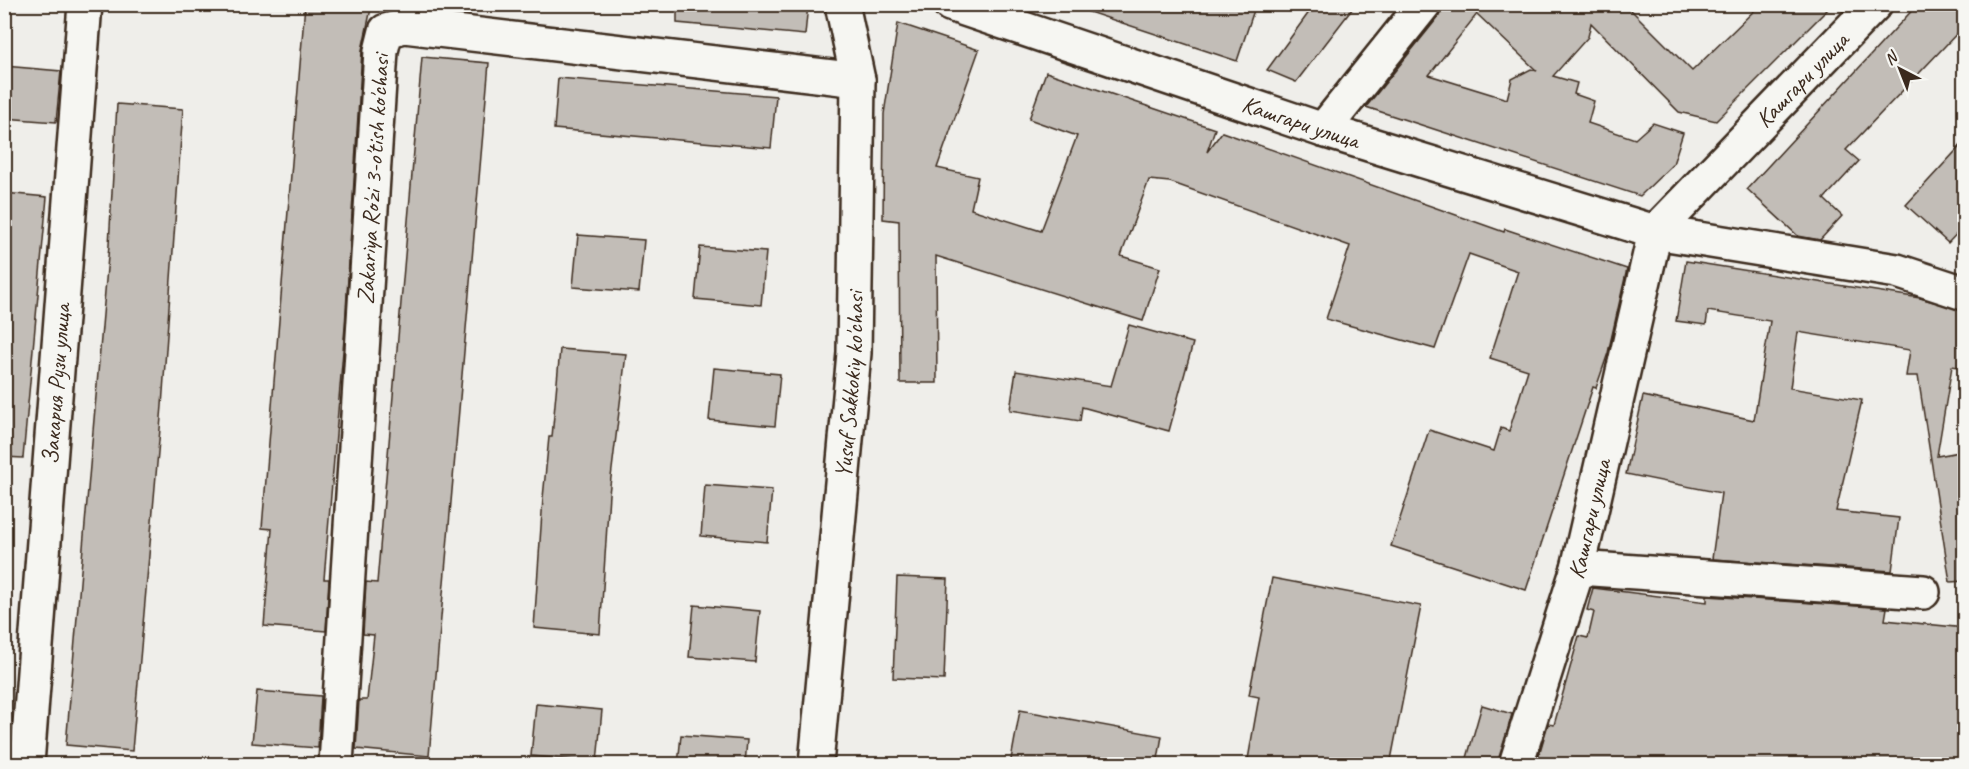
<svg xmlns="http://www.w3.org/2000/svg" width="1969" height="769" font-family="Caveat,sans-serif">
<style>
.building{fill:#c2bdb7;stroke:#3b2a1e;stroke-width:1.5;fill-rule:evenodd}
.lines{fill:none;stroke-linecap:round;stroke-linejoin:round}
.minor-casing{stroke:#3b2a1e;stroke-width:38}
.major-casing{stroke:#3b2a1e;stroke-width:38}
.minor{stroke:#f6f6f2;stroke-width:33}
.major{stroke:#f6f6f2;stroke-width:33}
.labels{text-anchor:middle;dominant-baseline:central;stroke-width:5;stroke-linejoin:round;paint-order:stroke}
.street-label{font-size:24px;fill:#3b2a1e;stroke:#f6f6f2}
</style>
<rect width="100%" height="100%" fill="#efeeea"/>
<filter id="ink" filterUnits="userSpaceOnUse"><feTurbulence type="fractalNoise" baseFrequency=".0167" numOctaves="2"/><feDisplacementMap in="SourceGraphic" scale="12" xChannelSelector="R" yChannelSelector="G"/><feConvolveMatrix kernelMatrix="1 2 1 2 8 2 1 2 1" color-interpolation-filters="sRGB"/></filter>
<g filter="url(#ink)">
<g class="building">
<path d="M305,4H372L362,50L345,327L324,579H329L326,631L264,626L272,529L262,528Z"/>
<path d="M677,4H808L805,35L677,23Z"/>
<path d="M1080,4H1256L1237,61L1080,9Z"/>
<path d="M1315,4H1356L1296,82L1267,70Z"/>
<path d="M1444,4H1625L1692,71L1761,4H1833L1716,121L1679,112L1591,23L1588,37L1553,76L1577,83L1574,94L1594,101L1588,123L1635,139L1653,123L1683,133L1673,164L1640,196L1366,107L1439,16ZM1477,14L1537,71L1531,69L1512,79L1507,99L1429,75Z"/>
<path d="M1918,4H1965V25L1846,150L1859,161L1824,199L1842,216L1820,240L1798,236L1747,189Z"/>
<path d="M898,23L979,50L937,168L978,177L971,209L1041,231L1077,136L1029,119L1046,72L1215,129L1207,152L1222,132L1504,232L1505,229L1627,269L1608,353L1596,388L1593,387L1526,590L1391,546L1429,430L1494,451L1501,428L1509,431L1528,370L1490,358L1518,271L1469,254L1435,349L1326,319L1350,246L1170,182L1149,180L1121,256L1160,268L1143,321L936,256L937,383H900L899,221L883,219L884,114Z"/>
<path d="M422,57L489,63L429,756L356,749L359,700H367L374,635L363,634L366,582L377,583Z"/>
<path d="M4,66L61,71L56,122L4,118Z"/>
<path d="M558,78L776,96L771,148L554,129Z"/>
<path d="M117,104L183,109L162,406L132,751L66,745L109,245Z"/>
<path d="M1965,141V225L1948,243L1906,205Z"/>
<path d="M4,193L47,197L23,458L4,457Z"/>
<path d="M578,235L644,240L639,292L573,287Z"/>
<path d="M700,247L766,252L761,305L695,299Z"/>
<path d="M1686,261L1920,298L1965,311V368L1952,366L1937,456L1965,451V581L1950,582L1918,376H1906L1910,350L1798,332L1790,388L1862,400L1836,511L1899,518L1892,571L1712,559L1721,493L1626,474L1643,396L1754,420L1770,321L1708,311L1706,325L1676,321Z"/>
<path d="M1129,325L1193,343L1169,431L1082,407L1080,421L1010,410L1016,371L1111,386Z"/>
<path d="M560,349L626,354L609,494L600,634L534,628L543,498L549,437H552Z"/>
<path d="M714,368L780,374L775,426L709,420Z"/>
<path d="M705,485L772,490L767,542L701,536Z"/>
<path d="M897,577L948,579L944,680L893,678Z"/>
<path d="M1272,578L1421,606L1390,765H1247L1259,697L1249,695Z"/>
<path d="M1593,588L1707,602V596L1887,608L1885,620L1965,628V765H1536L1548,724L1554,725L1579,636L1588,638L1594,612L1587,610Z"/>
<path d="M694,605L760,611L755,662L689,657Z"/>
<path d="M257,691L321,696L318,748L252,743Z"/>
<path d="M536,704L602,710L597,762L531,756Z"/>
<path d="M1482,705L1512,714L1498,765H1465Z"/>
<path d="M1020,710L1162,736L1157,765H1010Z"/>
<path d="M681,735L747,740L745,765H678Z"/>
</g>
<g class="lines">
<defs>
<g id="minor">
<path id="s1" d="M950,4L1323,130L1655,232L1897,271L1964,293"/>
<path d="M1323,130L1424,4"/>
<path d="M1578,568L1923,592"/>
<path id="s2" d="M27,764L85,4"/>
<path id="s3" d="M336,764L381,51L386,31L404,26L858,80"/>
<path id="s4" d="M1516,764L1578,568L1655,232L1875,4"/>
</g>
<g id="major">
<path id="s5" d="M816,764L854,353L858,80L842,4"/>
</g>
</defs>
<use href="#minor" class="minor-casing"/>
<use href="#major" class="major-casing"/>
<use href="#minor" class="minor"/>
<use href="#major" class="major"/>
</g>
</g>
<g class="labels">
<g class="street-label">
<text stroke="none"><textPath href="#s4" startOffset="762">Кашгари улица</textPath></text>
<text stroke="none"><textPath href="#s1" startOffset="370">Кашгари улица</textPath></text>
<text stroke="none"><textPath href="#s3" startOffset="586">Zakariya Ro'zi 3-o'tish ko'chasi</textPath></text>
<text stroke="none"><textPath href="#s2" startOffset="381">Закария Рузи улица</textPath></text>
<text stroke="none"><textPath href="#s5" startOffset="381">Yusuf Sakkokiy ko'chasi</textPath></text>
<text stroke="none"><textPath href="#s4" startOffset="256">Кашгари улица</textPath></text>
</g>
</g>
<rect width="1969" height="769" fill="none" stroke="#f6f6f2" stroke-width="24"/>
<rect x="12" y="12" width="1945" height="745" fill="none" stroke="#3b2a1e" stroke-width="2" filter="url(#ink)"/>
<g transform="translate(1900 69) rotate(318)" stroke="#f6f6f2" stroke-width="4.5" paint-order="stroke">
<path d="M0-4.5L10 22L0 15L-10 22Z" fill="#3b2a1e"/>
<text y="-9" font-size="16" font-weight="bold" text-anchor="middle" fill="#3b2a1e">N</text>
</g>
</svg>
